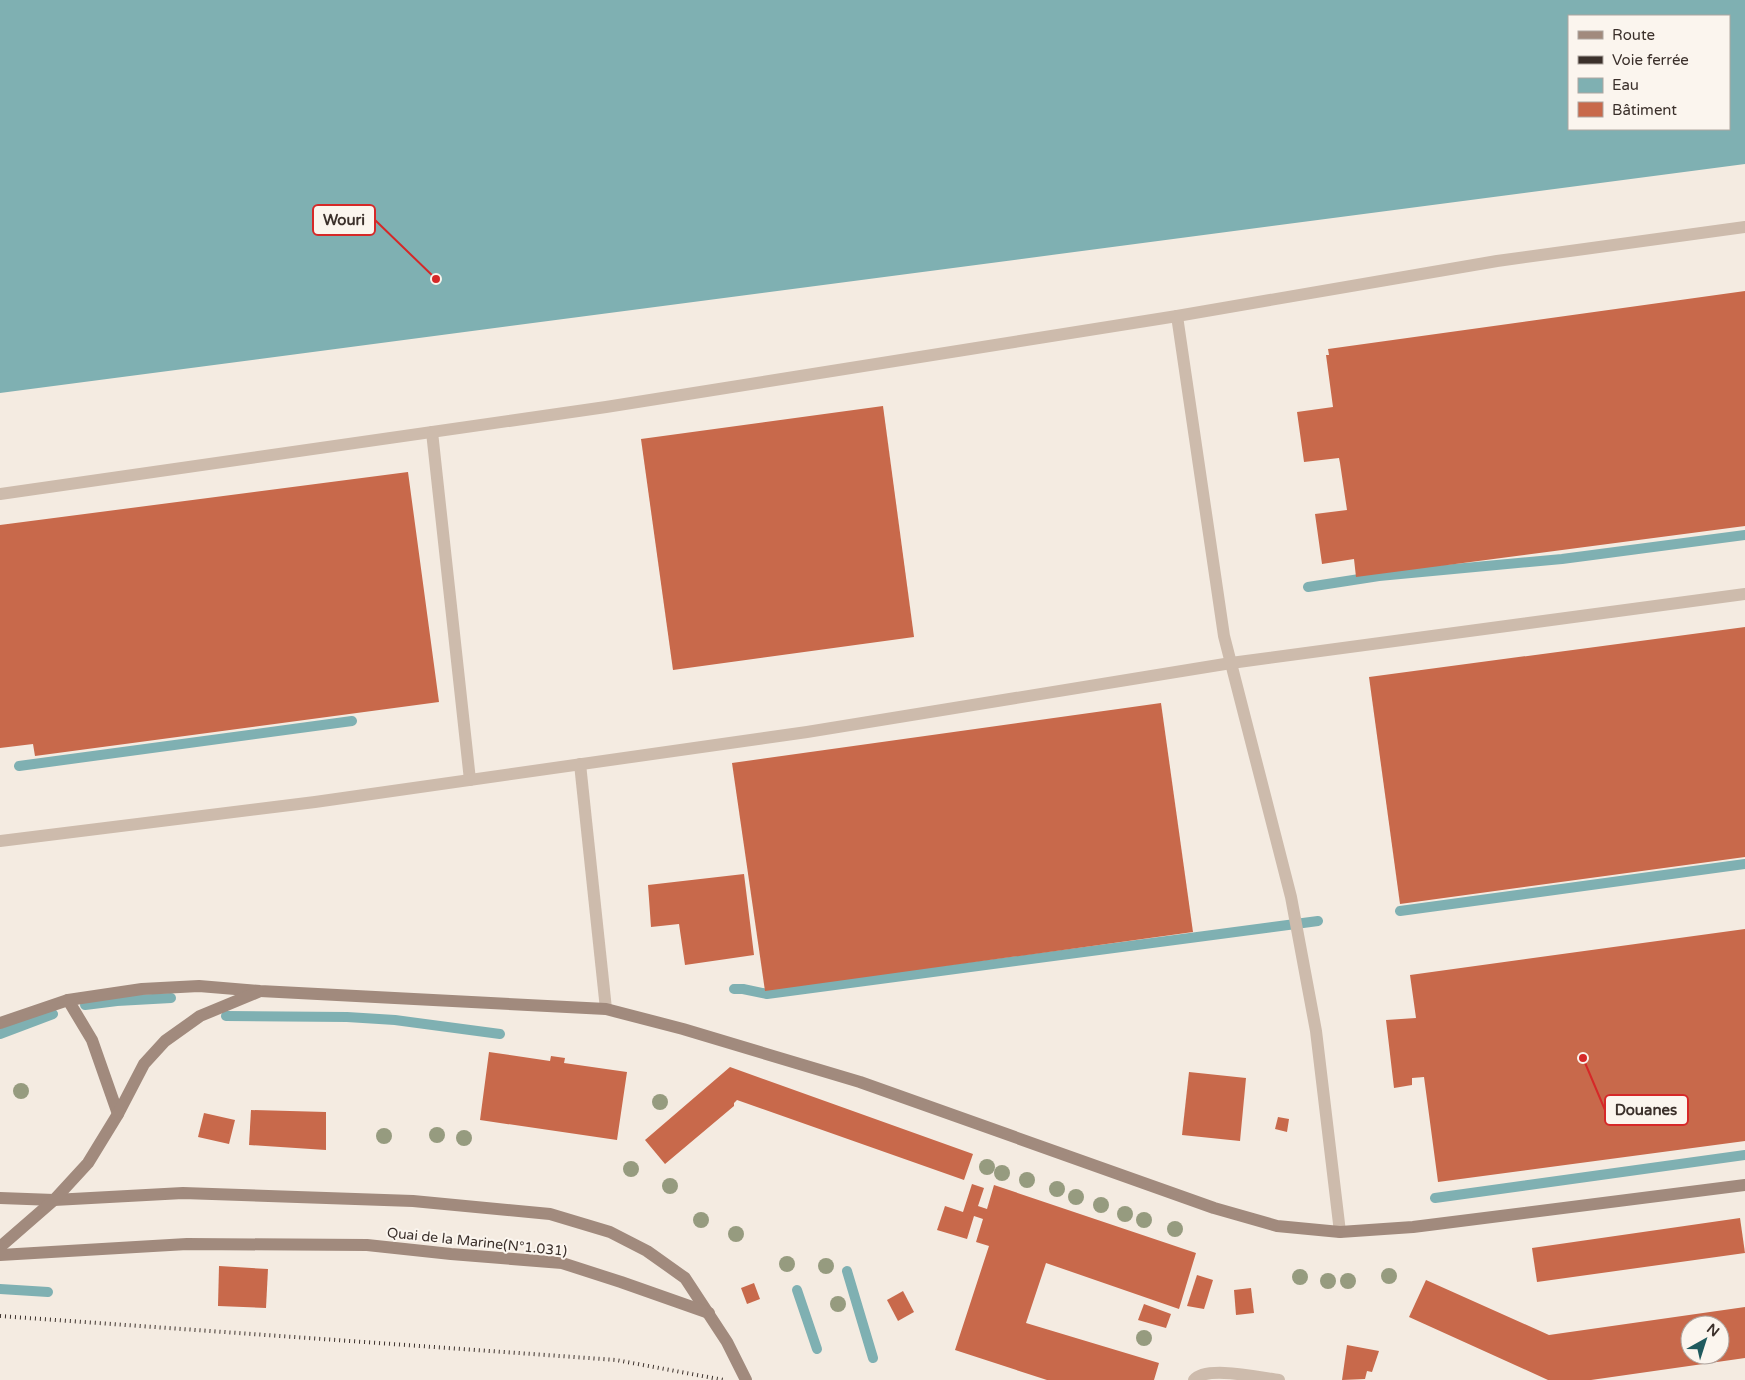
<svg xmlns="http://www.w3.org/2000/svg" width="1745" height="1380" font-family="'Varela Round',sans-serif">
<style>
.water{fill:#7fb0b2;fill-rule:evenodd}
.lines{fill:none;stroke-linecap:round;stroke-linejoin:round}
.stream{stroke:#7fb0b2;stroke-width:10}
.building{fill:#c8694b;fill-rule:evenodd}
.lane{stroke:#cdbbac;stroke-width:12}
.street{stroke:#cdbbac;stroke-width:12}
.secondary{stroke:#a18a7d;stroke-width:12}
.rail{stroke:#3b302b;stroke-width:4;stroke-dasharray:1 4;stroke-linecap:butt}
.tree{fill:#969b7f}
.labels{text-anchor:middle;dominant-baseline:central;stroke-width:4;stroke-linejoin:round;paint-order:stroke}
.street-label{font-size:14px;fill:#3b302b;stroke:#fbf5ee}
.leader{fill:none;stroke:#d62828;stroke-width:2}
.callout-dot{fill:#d62828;stroke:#fbf5ee;stroke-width:2}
.callout{fill:#fbf5ee;stroke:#d62828;stroke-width:2}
.callout-label{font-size:15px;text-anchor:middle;font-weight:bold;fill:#3b302b}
</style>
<rect width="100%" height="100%" fill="#f4ebe1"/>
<path class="water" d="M0,0H1745V164L0,393ZM1569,16H1729V129H1569Z"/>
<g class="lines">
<g class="stream">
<path d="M1308,587L1379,576L1562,559L1745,535"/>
<path d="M19,766L352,721"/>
<path d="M1400,911L1745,864"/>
<path d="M734,989H743L767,994L1318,921"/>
<path d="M85,1005L117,1001L171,998"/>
<path d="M226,1016L347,1017L395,1020L500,1034"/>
<path d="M0,1034L53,1014"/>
<path d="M1435,1198L1745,1155"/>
<path d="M847,1271L873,1358"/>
<path d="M0,1289L48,1292"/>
<path d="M797,1290L817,1349"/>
</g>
</g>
<g class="building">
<path d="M1745,291V526L1356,577L1354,559L1322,564L1315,514L1347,510L1340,463L1339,458L1304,462L1297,412L1333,407L1326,355H1329L1328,349Z"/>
<path d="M883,406L914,637L673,670L641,439Z"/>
<path d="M408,472L439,702L35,756L33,744L0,748V525Z"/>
<path d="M1745,627V857L1400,904L1369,677Z"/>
<path d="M1161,703L1193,932L765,991L732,763Z"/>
<path d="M744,874L754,955L685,965L679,924L651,927L648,885Z"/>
<path d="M1745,929V1141L1438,1182L1424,1077L1412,1078V1085L1394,1088L1386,1020L1416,1018L1410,975Z"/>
<path d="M489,1052L550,1061L551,1056L565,1058L564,1063L627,1072L617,1140L480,1120Z"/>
<path d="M730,1067L973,1154L964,1180L737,1100L734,1103V1106L665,1164L645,1140Z"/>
<path d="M1189,1072L1246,1078L1240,1141L1182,1135Z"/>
<path d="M251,1110L326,1112V1150L249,1145Z"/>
<path d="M204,1113L235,1120L229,1144L198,1137Z"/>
<path d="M1278,1117L1289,1119L1287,1132L1275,1129Z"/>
<path d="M972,1184L984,1188L978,1206L987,1209L994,1185L1196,1253L1179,1309L1046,1263L1026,1323L1159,1363L1154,1380H1047L955,1350L989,1246L976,1242L983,1219L974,1216L967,1239L937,1230L945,1206L963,1212Z"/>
<path d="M1740,1218L1745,1253L1537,1282L1532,1248Z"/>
<path d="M219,1266L268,1269L266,1308L218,1306Z"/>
<path d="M1197,1275L1213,1280L1204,1309L1187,1306Z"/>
<path d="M1426,1280L1549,1335L1745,1307V1358L1591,1380H1548L1409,1317ZM1690,1325H1720V1355H1690Z"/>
<path d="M754,1283L760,1299L747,1304L741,1288Z"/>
<path d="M1251,1288L1254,1313L1236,1315L1234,1290Z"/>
<path d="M903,1291L914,1312L898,1321L887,1300Z"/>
<path d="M1144,1304L1171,1314L1166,1328L1138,1320Z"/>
<path d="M1347,1345L1379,1351L1372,1372L1367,1371L1365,1379L1342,1380Z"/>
</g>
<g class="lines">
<g class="lane">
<path d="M580,764L606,1009"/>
<path d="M1194,1380C1206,1365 1261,1378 1279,1380"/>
</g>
<g class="street">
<path d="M1177,316L1224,636L1291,897L1316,1031L1340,1232"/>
<path d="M432,432L470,780"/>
<path d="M0,494L606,407L1177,316L1497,261L1745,227"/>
<path d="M0,841L315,802L807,732L1231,663L1745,594"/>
</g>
<g class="secondary">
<path d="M68,1000L92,1040L118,1114"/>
<path d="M0,1023L68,1000L142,989L199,986L260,991L606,1009L683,1029L860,1082L1214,1208L1277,1226L1340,1232L1413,1227L1745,1185"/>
<path d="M0,1198L54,1200L183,1193L413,1201L550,1214L610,1232L647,1251L685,1278L727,1342L746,1380"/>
<path d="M0,1247L54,1200L88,1163L118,1114L144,1064L165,1041L200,1016L258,992"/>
<path d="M0,1255L187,1244L367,1245L451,1254L562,1263L621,1282L709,1313"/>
</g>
<path class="rail" d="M0,1316L616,1360L724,1380"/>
</g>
<g class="tree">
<circle cx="21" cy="1091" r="8"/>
<circle cx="660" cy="1102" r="8"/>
<circle cx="437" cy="1135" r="8"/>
<circle cx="384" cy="1136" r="8"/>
<circle cx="464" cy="1138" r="8"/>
<circle cx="987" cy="1167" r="8"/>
<circle cx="631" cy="1169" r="8"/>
<circle cx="1002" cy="1173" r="8"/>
<circle cx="1027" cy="1180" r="8"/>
<circle cx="670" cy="1186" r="8"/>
<circle cx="1057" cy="1189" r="8"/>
<circle cx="1076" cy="1197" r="8"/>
<circle cx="1101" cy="1205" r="8"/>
<circle cx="1125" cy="1214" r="8"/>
<circle cx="701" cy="1220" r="8"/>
<circle cx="1144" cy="1220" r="8"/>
<circle cx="1175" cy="1229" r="8"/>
<circle cx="736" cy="1234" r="8"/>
<circle cx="787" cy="1264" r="8"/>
<circle cx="826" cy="1266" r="8"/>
<circle cx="1389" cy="1276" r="8"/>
<circle cx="1300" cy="1277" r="8"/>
<circle cx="1328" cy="1281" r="8"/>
<circle cx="1348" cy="1281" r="8"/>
<circle cx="838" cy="1304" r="8"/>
<circle cx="1144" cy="1338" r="8"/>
</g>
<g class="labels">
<g class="street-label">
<text transform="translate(477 1242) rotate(6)">Quai de la Marine(N°1.031)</text>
</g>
</g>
<path class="leader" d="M436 279L375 220M1583 1058L1605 1110"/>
<g class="callout-dot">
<circle cx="436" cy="279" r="5"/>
<circle cx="1583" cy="1058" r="5"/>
</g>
<g class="callout">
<rect x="313" y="205" width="62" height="30" rx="5"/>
<rect x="1605" y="1095" width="83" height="30" rx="5"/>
</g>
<g class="callout-label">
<text x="344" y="225">Wouri</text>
<text x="1646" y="1115">Douanes</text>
</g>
<rect x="1568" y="15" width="162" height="115" fill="#fbf5ee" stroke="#aea6a0"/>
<rect x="1578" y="31" width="25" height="8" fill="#a18a7d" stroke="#aea6a0"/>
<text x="1612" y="40" font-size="15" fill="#3b302b">Route</text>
<rect x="1578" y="56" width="25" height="8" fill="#3b302b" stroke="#aea6a0"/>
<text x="1612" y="65" font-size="15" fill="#3b302b">Voie ferrée</text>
<rect x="1578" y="78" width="25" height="15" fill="#7fb0b2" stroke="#aea6a0"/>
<text x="1612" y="90" font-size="15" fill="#3b302b">Eau</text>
<rect x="1578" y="102" width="25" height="15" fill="#c8694b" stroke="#aea6a0"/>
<text x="1612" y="115" font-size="15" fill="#3b302b">Bâtiment</text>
<g transform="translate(1705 1340) rotate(39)"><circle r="24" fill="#fbf5ee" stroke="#aea6a0"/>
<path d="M0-4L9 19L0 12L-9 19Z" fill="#1f5a5e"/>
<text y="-8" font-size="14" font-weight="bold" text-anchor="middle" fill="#3b302b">N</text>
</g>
</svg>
